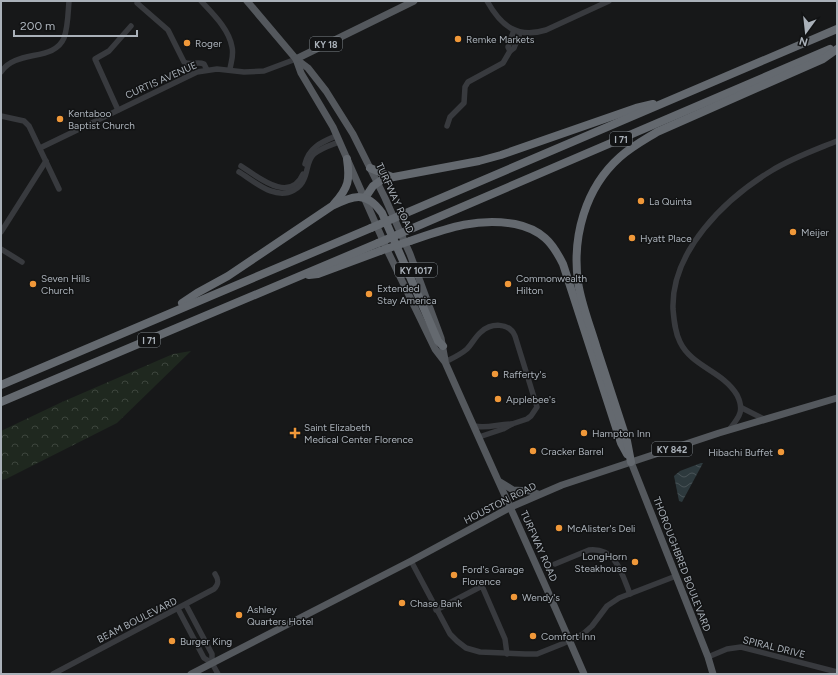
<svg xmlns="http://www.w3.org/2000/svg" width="838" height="675" font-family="Figtree,sans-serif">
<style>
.forest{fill:url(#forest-crowns)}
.water{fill:url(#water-waves)}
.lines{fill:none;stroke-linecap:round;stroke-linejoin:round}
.minor{stroke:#383a3e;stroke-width:5.5}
.major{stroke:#54585d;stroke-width:7}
.highway{stroke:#64696f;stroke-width:8}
.highway-bridge{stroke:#64696f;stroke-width:8}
.poi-dot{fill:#f09839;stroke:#121314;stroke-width:1.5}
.labels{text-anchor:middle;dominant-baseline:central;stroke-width:3;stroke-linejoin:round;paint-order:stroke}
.shield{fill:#121314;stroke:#7c8288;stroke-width:1}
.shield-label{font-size:9px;font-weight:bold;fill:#aab1b9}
.poi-label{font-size:10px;fill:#aab1b9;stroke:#121314;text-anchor:start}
.street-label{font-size:10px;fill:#aab1b9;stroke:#121314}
</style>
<defs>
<pattern id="forest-crowns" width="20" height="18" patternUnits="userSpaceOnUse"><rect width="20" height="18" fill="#1f281f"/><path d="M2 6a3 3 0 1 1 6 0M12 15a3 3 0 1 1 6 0" fill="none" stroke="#3d453d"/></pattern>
<pattern id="water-waves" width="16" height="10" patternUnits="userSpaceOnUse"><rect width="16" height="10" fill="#2d393d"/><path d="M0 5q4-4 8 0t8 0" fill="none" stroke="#495357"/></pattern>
</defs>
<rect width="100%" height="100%" fill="#171819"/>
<path class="forest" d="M191,351L117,423L6,479L1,480V431L62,402L173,354Z"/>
<path class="water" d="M701,463H703L682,502L679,501L674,476L680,471Z"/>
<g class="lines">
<g class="minor">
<path d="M138,1L137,3L168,30L184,62C190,66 197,61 204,64L207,70"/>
<path d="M201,1C213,14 229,29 232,47C234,55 231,62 230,69"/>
<path d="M487,1C501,26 517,39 546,30L609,1"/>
<path d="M510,51L508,47L514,30"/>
<path d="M1,72C16,49 54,62 64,38C68,27 68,13 69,1"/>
<path d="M118,110L95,59L109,51L131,26"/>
<path d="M1,116L24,121L29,126L59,189"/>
<path d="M447,126L450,117L464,103L465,87L468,82L503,63L510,51L514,48L520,33"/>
<path d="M40,148L197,72L217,69L244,72L264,71L296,59"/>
<path d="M305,164C309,147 322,142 336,136"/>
<path d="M241,166C258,177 290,204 303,174"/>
<path d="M239,172C254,181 275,201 294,190C298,188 302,184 304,179C308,171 307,160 314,154C321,148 331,145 339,142"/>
<path d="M1,232L46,161"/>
<path d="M1,249L22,262"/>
<path d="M445,362C453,358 460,355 467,349C472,344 475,337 481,332C491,323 509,322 515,336L537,407L531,416L527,419L512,424L503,429L479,437"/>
<path d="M742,408L764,419"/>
<path d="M474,426C487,429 498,424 512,424"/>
<path d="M729,430C739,417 745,411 737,395C723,371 692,367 680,342C675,332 674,321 673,309C671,251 725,199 771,171C792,158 815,150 837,141"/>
<path d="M411,561L450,634L457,641L466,648L480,652L525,654H537L562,644L583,634L592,626L607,606L619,598L676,576"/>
<path d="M555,564L589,550C616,547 622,574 630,594"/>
<path d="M186,605L212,654V663"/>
<path d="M178,609L204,658L212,663L218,674"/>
<path d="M436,610L482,586L505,639L507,654"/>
<path d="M708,657L727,649L741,647L837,672"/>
<path d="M53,674L214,589C219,584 219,580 215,574"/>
</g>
<g class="major">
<path d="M247,1L296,59L308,68L326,91L353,134L385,198L410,254L441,338L445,360"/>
<path d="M296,59L301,73L333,127L389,254L435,349L445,362C491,466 539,569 584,674"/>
<path d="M296,59L414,1"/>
<path d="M631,462L708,657L713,674"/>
<path d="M500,482L513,490L530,491L538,494"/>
<path d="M191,674L411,561L511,507L562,485L719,433L837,398"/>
</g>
<g class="highway">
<path d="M370,168L392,177"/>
<path d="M365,198L373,186L383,179L479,161L501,155L636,108L653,104"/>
<path d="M334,204C349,187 350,180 347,159"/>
<path d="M399,216L837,29"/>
<path d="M406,231L830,49"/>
<path d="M410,241C445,229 476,217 515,224C525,226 537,231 545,238C553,245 558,254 563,264L621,443L627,454"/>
<path d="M309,275L318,274L380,251"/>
<path d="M182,303L197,293L228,276L332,206C353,196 366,190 382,213L425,311L438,341L443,346"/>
<path d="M1,385L371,228"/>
<path d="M1,402L378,243"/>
<path d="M631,462L627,441C617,410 607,380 597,349C591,328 581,304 578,282C572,237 585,188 620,157C631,147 644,140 657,132L823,59L837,49"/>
</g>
<g class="highway-bridge">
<path d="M371,228L399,216"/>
<path d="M378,243L406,231"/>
<path d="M380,251L410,241"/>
</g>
</g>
<g class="poi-dot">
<circle cx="458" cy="39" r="4"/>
<circle cx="187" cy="43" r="4"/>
<circle cx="60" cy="119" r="4"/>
<circle cx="641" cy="201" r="4"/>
<circle cx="793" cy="232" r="4"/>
<circle cx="632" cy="238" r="4"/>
<circle cx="33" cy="284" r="4"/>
<circle cx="508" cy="284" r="4"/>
<circle cx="369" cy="294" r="4"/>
<circle cx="495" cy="374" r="4"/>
<circle cx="498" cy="399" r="4"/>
<path d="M293 427h4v4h4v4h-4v4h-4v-4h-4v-4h4z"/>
<circle cx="584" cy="433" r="4"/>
<circle cx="533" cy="451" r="4"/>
<circle cx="781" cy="452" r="4"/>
<circle cx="559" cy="528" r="4"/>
<circle cx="635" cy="562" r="4"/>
<circle cx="454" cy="575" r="4"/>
<circle cx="514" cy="597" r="4"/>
<circle cx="402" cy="603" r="4"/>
<circle cx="239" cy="615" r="4"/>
<circle cx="533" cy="636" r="4"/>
<circle cx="172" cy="641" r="4"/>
</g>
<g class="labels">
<g class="shield">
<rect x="310" y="37" width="32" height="14" rx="3"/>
<rect x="610" y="132" width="22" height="14" rx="3"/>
<rect x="395" y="263" width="42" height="14" rx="3"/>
<rect x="138" y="333" width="22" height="14" rx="3"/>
<rect x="652" y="442" width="40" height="14" rx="3"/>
</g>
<g class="shield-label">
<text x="326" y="44">KY 18</text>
<text x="621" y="139">I 71</text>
<text x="416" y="270">KY 1017</text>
<text x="149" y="340">I 71</text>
<text x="672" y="449">KY 842</text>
</g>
<g class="poi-label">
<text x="466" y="39">Remke Markets</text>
<text x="195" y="43">Roger</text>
<text x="68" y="113">Kentaboo<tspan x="68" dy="12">Baptist Church</tspan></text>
<text x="649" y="201">La Quinta</text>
<text x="801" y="232">Meijer</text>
<text x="640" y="238">Hyatt Place</text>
<text x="41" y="278">Seven Hills<tspan x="41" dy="12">Church</tspan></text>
<text x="516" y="278">Commonwealth<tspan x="516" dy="12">Hilton</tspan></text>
<text x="377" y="288">Extended<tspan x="377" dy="12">Stay America</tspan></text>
<text x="503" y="374">Rafferty's</text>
<text x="506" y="399">Applebee's</text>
<text x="304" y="427">Saint Elizabeth<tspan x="304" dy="12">Medical Center Florence</tspan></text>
<text x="592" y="433">Hampton Inn</text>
<text x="541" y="451">Cracker Barrel</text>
<text x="773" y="452" text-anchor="end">Hibachi Buffet</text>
<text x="567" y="528">McAlister's Deli</text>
<text x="627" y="556" text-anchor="end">LongHorn<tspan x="627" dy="12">Steakhouse</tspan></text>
<text x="462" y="569">Ford's Garage<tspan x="462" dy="12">Florence</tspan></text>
<text x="522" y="597">Wendy's</text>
<text x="410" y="603">Chase Bank</text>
<text x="247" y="609">Ashley<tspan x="247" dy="12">Quarters Hotel</tspan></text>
<text x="541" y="636">Comfort Inn</text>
<text x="180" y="641">Burger King</text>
</g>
<g class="street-label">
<text transform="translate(161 80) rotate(-24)">CURTIS AVENUE</text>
<text transform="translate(395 198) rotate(65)">TURFWAY ROAD</text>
<text transform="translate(500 503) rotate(-27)">HOUSTON ROAD</text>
<text transform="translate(539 546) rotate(66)">TURFWAY ROAD</text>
<text transform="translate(682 564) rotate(69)">THOROUGHBRED BOULEVARD</text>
<text transform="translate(137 620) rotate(-27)">BEAM BOULEVARD</text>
<text transform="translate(774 647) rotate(14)">SPIRAL DRIVE</text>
</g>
</g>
<rect width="838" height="675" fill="none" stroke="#aab1b9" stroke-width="4"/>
<g transform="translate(806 32) rotate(195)" stroke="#121314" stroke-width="3" paint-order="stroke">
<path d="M0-3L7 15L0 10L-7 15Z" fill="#aab1b9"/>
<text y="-6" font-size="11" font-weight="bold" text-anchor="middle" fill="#aab1b9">N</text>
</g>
<path d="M14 30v6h123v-6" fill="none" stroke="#aab1b9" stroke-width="2"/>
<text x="20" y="30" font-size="12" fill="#aab1b9" stroke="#121314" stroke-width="3" paint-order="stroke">200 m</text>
</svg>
